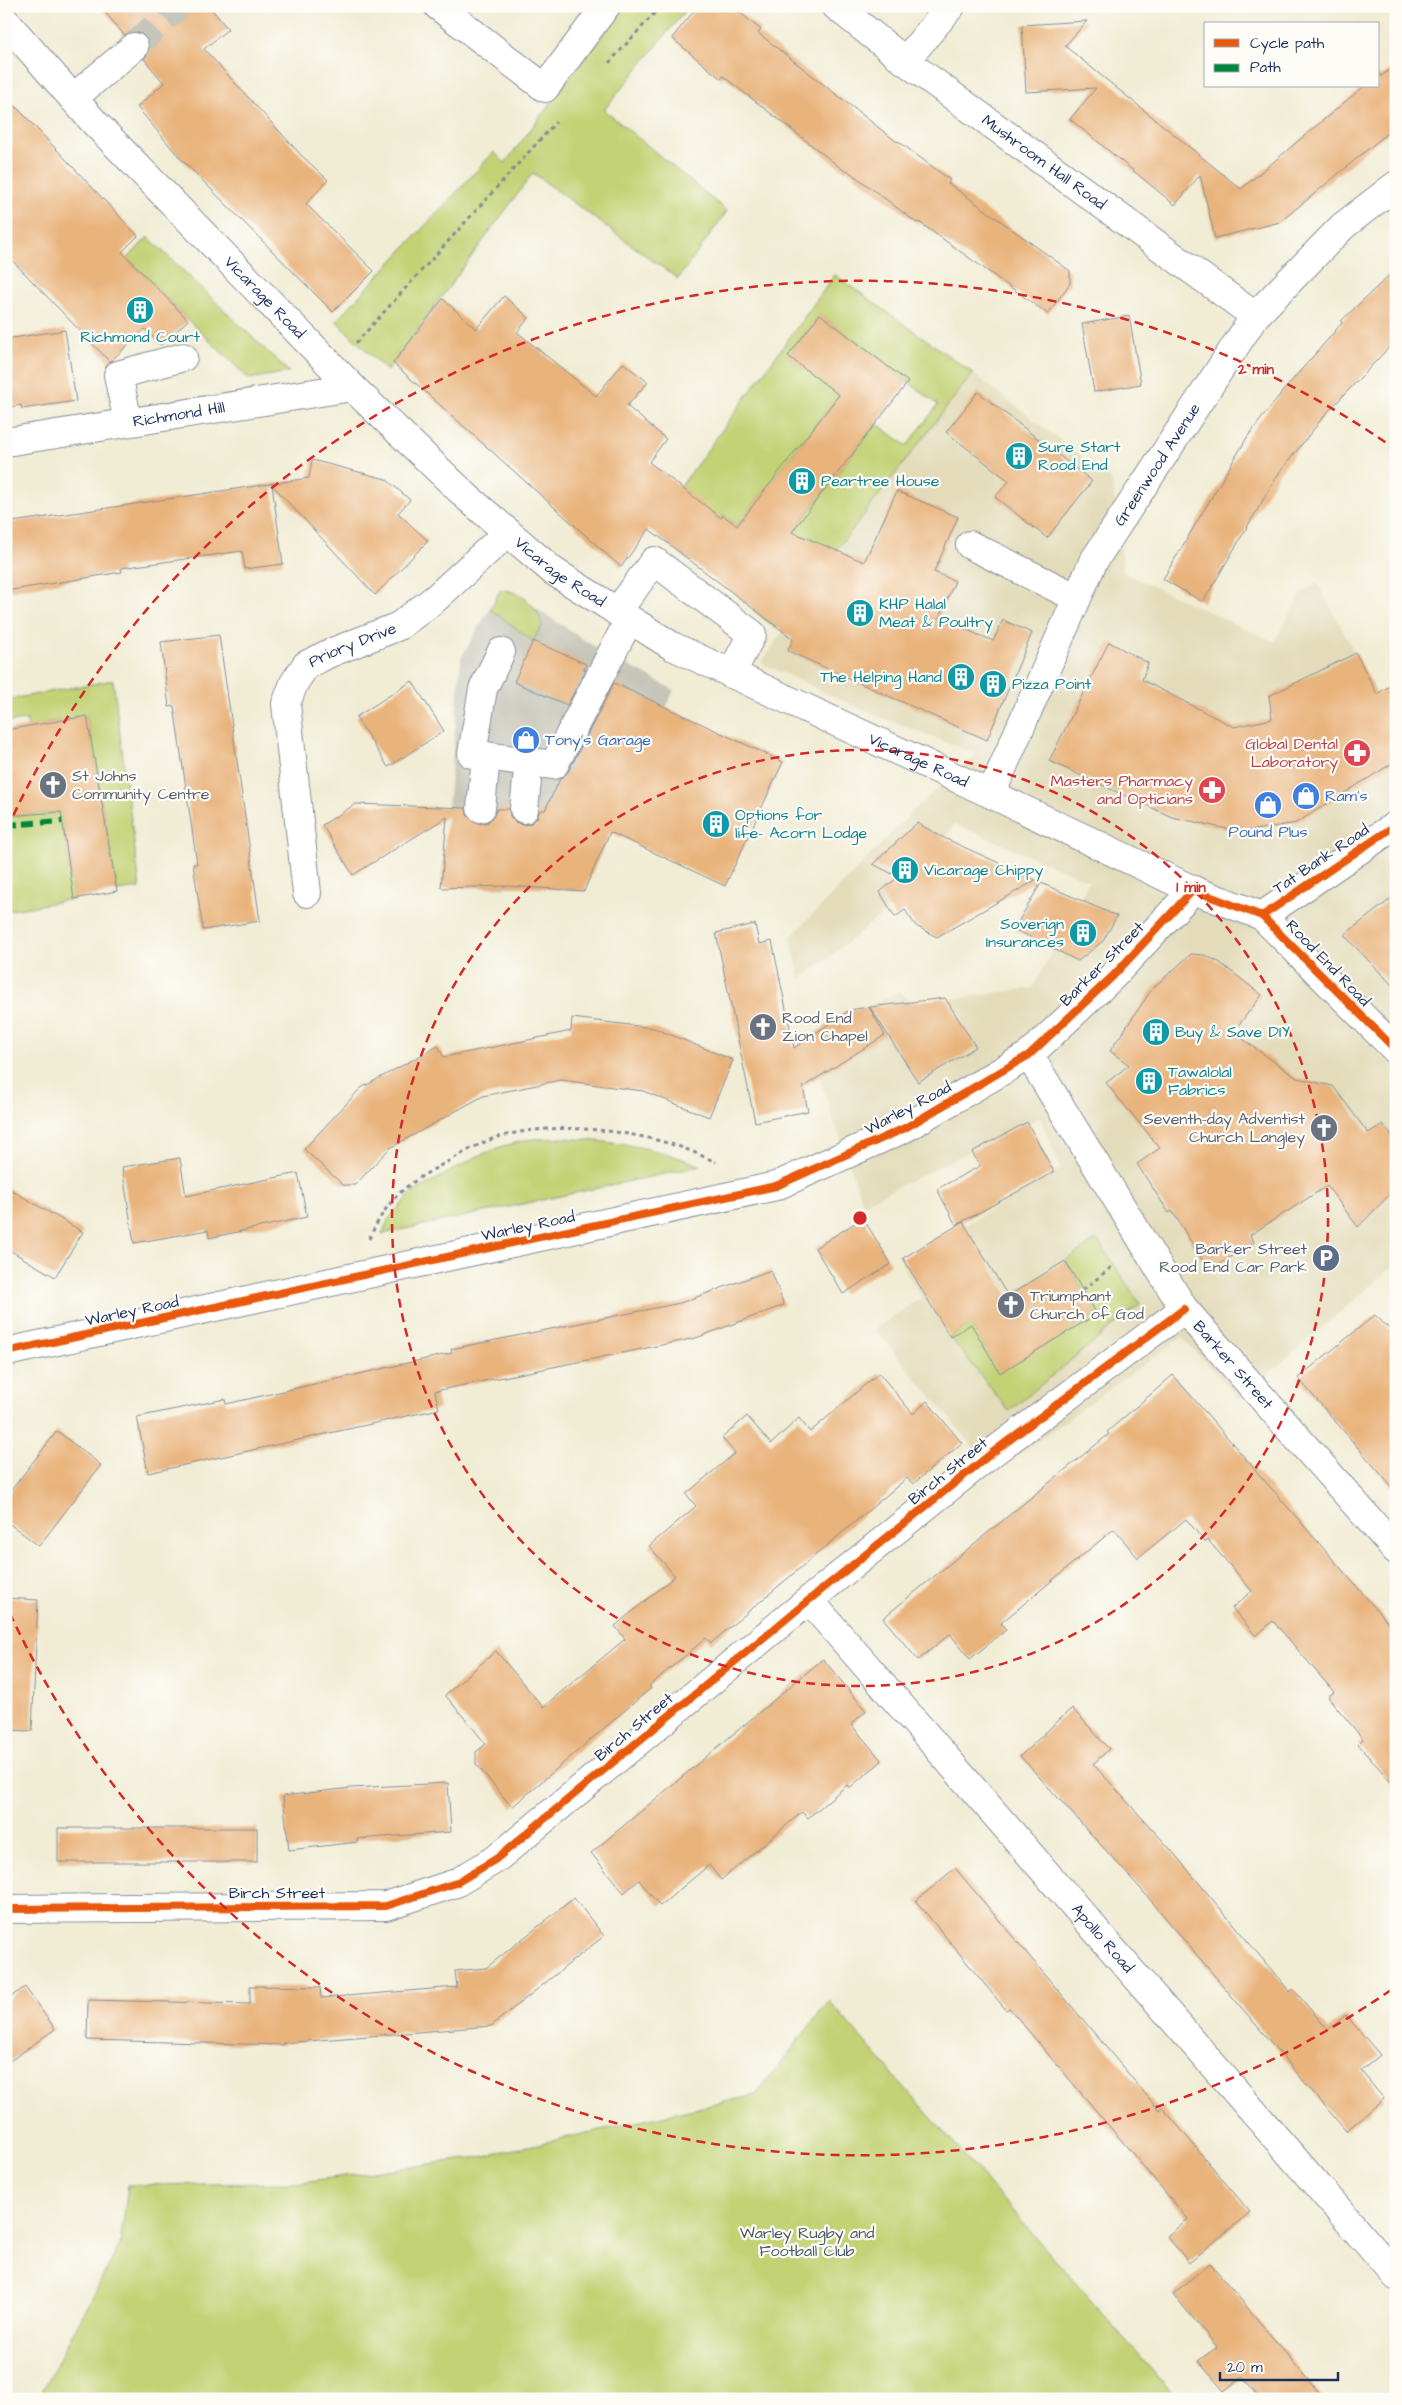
<svg xmlns="http://www.w3.org/2000/svg" width="1402" height="2405" font-family="'Architects Daughter',sans-serif">
<style>
.built{fill:#e3dbba}
.industrial{fill:#c6c5b8}
.green{fill:#c3d274;stroke:#6f8069}
.building{fill:#e9b37c}
.lines{fill:none;stroke-linecap:round;stroke-linejoin:round}
.minor-tunnel{stroke:#c6c6bc;stroke-width:28;stroke-dasharray:28 14;stroke-linecap:butt}
.minor-casing{stroke:#868e99;stroke-width:30}
.major-casing{stroke:#868e99;stroke-width:30}
.path{stroke:#868e99;stroke-width:3;stroke-dasharray:4 4;stroke-linecap:butt}
.minor{stroke:#fff;stroke-width:28}
.major{stroke:#fff;stroke-width:28}
.quiet{stroke:#00873e;stroke-width:6;stroke-dasharray:12 6;stroke-linecap:butt}
.cycleway-casing{stroke:#fdfcf7;stroke-width:11}
.cycleway{stroke:#e8590c;stroke-width:8}
.ring{fill:none;stroke:#d62828;stroke-width:2.5;stroke-dasharray:9 6}
.labels{text-anchor:middle;dominant-baseline:central;stroke-width:4.5;stroke-linejoin:round;paint-order:stroke}
.street-label{font-size:16px;fill:#1b2f5e;stroke:#fdfcf7}
.culture-label{font-size:16px;fill:#0d838f;stroke:#fdfcf7;text-anchor:start}
.shop-label{font-size:16px;fill:#366cbe;stroke:#fdfcf7;text-anchor:start}
.health-label{font-size:16px;fill:#be3a42;stroke:#fdfcf7;text-anchor:end}
.worship-label{font-size:16px;fill:#5b616d;stroke:#fdfcf7;text-anchor:start}
.service-label{font-size:16px;fill:#4e5e75;stroke:#fdfcf7;text-anchor:end}
.park-label{font-size:16px;fill:#455864;stroke:#fdfcf7}
.centre{fill:#d62828;stroke:#fdfcf7;stroke-width:2.5}
.ring-label{font-size:15px;text-anchor:middle;font-weight:bold;fill:#d62828;stroke:#fdfcf7;stroke-width:4.5;stroke-linejoin:round;paint-order:stroke}
</style>
<rect width="100%" height="100%" fill="#fdfcf7"/>
<filter id="ink" filterUnits="userSpaceOnUse"><feTurbulence type="fractalNoise" baseFrequency=".02" numOctaves="2"/><feDisplacementMap in="SourceGraphic" scale="10" xChannelSelector="R" yChannelSelector="G"/><feConvolveMatrix kernelMatrix="1 2 1 2 8 2 1 2 1" color-interpolation-filters="sRGB"/></filter>
<filter id="wash" filterUnits="userSpaceOnUse"><feTurbulence type="fractalNoise" baseFrequency=".0096" numOctaves="4" result="noise"/><feDisplacementMap in="SourceGraphic" scale="20" xChannelSelector="R" yChannelSelector="G"/><feGaussianBlur stdDeviation="1.12" result="paint"/><feColorMatrix in="noise" values="0 0 0 0 0 0 0 0 0 0 0 0 0 0 0 0 0 1.4 0 .05"/><feComposite in="paint" operator="in"/></filter>
<g filter="url(#wash)">
<rect width="100%" height="100%" fill="#f1ecd4"/>
<path class="built" d="M966,368L1112,480L1124,573L1274,642L1302,593L1317,583L1396,729V1264L1239,1399L1182,1337L994,1472L875,1329L921,1298L901,1262L1061,1169L1040,1117L863,1204L819,1077L813,1036L899,991L911,1004L1033,988L1089,881L954,824L914,889L800,980L791,937L915,809L977,754L870,713L761,663Z"/>
<path class="industrial" d="M501,589L531,605L601,651L674,690L584,891L525,887L441,888L461,658Z"/>
<g class="green">
<path d="M625,6H689L604,110L727,211L678,279L533,173L387,371L336,321L494,152L505,163Z"/>
<path d="M148,237L289,372L249,379L188,320L128,258Z"/>
<path d="M835,275L973,373L776,629L753,609L786,566L774,557L876,423L907,446L938,405L820,314L788,356L839,395L737,526L723,515L689,560L650,529Z"/>
<path d="M501,589C521,592 538,605 542,626L533,641L490,609Z"/>
<path d="M113,680L140,888L117,891L87,716L45,723L50,755L30,757L27,720L6,722V700Z"/>
<path d="M61,812L74,899L6,911V816Z"/>
<path d="M566,1138C616,1143 654,1146 701,1166L382,1234L389,1218L412,1193L476,1157L503,1146L531,1139Z"/>
<path d="M1097,1239L1140,1304L1009,1411L950,1337L971,1324L1000,1372L1097,1314L1065,1261Z"/>
<path d="M829,2001L1177,2399H38L120,2245L128,2185L295,2183L480,2157L756,2095Z"/>
</g>
<g id="blocks">
<g class="building">
<path d="M100,6H209L228,29L204,49L301,155L328,180L306,204L374,271L333,312L181,159L137,107L164,83L144,59L149,52V44L146,37L139,32H131L124,35Z"/>
<path d="M698,6H732L761,30L758,33L897,142L898,141L950,180L948,183L1070,271V283L1048,314L919,222L917,223L847,170L846,172L723,76L721,79L672,38Z"/>
<path d="M1087,21L1065,46L1241,189L1364,86H1378V74L1381,76L1396,66V126L1280,222L1215,238L1200,175L1175,205L1070,119L1096,88L1026,92L1022,25Z"/>
<path d="M6,96L138,236L122,252L188,320L161,345L145,329L110,362L6,254Z"/>
<path d="M1396,269V340L1325,415L1279,473L1203,602L1163,579L1248,436L1282,392L1342,323L1341,321Z"/>
<path d="M504,296L529,318L517,332L596,396L623,363L648,382L627,406L666,439L649,462L721,518L723,515L737,526L839,395L788,356L820,314L908,382L792,532L864,562L897,491L958,517L934,572L955,581L939,618L993,641L1003,620L1032,633L987,740L788,651L793,639L649,529L621,567L393,363L443,299L476,329Z"/>
<path d="M1129,316L1141,384L1094,392L1082,324Z"/>
<path d="M65,330L76,401L22,409L21,405L6,408V339Z"/>
<path d="M978,392L1092,481L1047,538L995,497L1009,481L946,432Z"/>
<path d="M312,460L386,479L410,500L398,513L428,541L375,595L272,485L283,564L245,569L242,551L121,568L122,572L6,591V523L309,478Z"/>
<path d="M219,635L260,921L203,930L193,864H197L174,706L169,707L161,642Z"/>
<path d="M533,641L586,664L584,669L586,670L567,705L514,682Z"/>
<path d="M1109,642L1148,663L1142,680L1234,727L1272,719L1269,696L1356,653L1377,694L1396,682V761L1296,823L1241,832L1172,817L1049,761Z"/>
<path d="M412,681L444,731L388,767L356,717Z"/>
<path d="M614,683L783,762L725,886L610,832L584,891L508,886L441,888L447,817L353,875L322,825L356,804L466,808L467,815L472,820L480,824L488,822L493,817L497,809H509L510,816L515,822L523,825L531,823L537,818L540,810H545L560,779L568,772Z"/>
<path d="M87,716L117,891L74,899L61,812L6,816V730Z"/>
<path d="M917,823L944,838L1036,880L937,937L916,926L905,910L895,917L880,892L898,877L873,864Z"/>
<path d="M1041,883L1117,916L1103,941L1078,961L1014,929Z"/>
<path d="M1396,895V989L1344,935Z"/>
<path d="M755,924L759,944L772,941L794,1048L849,1010L869,1007L885,1035L803,1087L808,1111L755,1122L716,933Z"/>
<path d="M1191,954L1204,955L1219,962L1262,995L1233,1032L1297,1078L1333,1086L1368,1133L1383,1124L1396,1141V1188L1358,1227L1327,1186L1250,1235L1254,1242L1209,1271L1172,1211L1169,1213L1137,1164L1160,1148L1106,1083L1129,1065L1110,1051L1152,989Z"/>
<path d="M945,998L976,1047L918,1082L870,1007Z"/>
<path d="M572,1018L654,1028L733,1060L709,1117L643,1091L561,1080L483,1096L390,1148L355,1185H343L304,1149L361,1088L438,1046L444,1057L504,1045L571,1031Z"/>
<path d="M1027,1122L1054,1172L956,1225L937,1189L980,1166L972,1152Z"/>
<path d="M180,1158L186,1196L298,1173L307,1217L209,1238L208,1230L134,1243L122,1167Z"/>
<path d="M6,1187L83,1232L55,1277L6,1248Z"/>
<path d="M863,1218L891,1264L843,1294L815,1248Z"/>
<path d="M963,1222L1008,1296L1065,1261L1097,1314L1000,1373L971,1324L950,1337L903,1258Z"/>
<path d="M771,1270L784,1305L696,1338L435,1391L439,1409L148,1473L137,1417L225,1399L226,1404L452,1353L451,1349L680,1303Z"/>
<path d="M1375,1315L1396,1335V1492L1298,1378Z"/>
<path d="M879,1373L913,1414L927,1401L962,1443L913,1484L907,1478L711,1643L706,1638L649,1686L651,1688L512,1807L476,1764V1752L486,1744L445,1695L496,1651L543,1707L625,1639L615,1626L675,1576L649,1546L696,1506L686,1494L735,1453L722,1438L747,1416L771,1444L799,1418L810,1432Z"/>
<path d="M1173,1375L1396,1632V1788L1358,1744L1363,1739L1328,1697L1334,1692L1273,1621L1256,1636L1232,1608L1252,1591L1208,1540L1205,1542L1186,1519L1138,1558L1114,1529L1001,1623L1006,1630L970,1659L950,1634L918,1660L883,1618L1109,1434L1107,1432Z"/>
<path d="M57,1431L101,1465L39,1546L6,1521V1497Z"/>
<path d="M6,1598L38,1600L32,1731L6,1730Z"/>
<path d="M823,1659L866,1711L851,1724L882,1761L849,1788L847,1785L808,1818L802,1812L721,1880L709,1865L660,1906L639,1880L624,1893L591,1853Z"/>
<path d="M1072,1708L1109,1749L1093,1764L1172,1851L1290,1992L1293,1989L1328,2030L1346,2015L1380,2055L1361,2071L1384,2099L1346,2131L1141,1889L1020,1756Z"/>
<path d="M448,1783L451,1832L357,1839L358,1842L289,1850L283,1796L351,1788Z"/>
<rect x="58" y="1828" width="199" height="34"/>
<path d="M955,1868L1159,2110L1162,2107L1250,2212L1189,2263L1167,2236L1188,2219L1009,2008L1006,2010L916,1901Z"/>
<path d="M574,1898L604,1936L491,2026L283,2043V2045L87,2040L88,2000L250,2004V1986L320,1987L321,1998L457,1987L455,1971L486,1968Z"/>
<path d="M25,1987L55,2029L6,2064V2000Z"/>
<path d="M1210,2263L1324,2399H1260L1242,2377L1224,2391L1198,2361L1217,2347L1173,2294Z"/>
</g>
</g>
</g>
<g filter="url(#ink)">
<use href="#blocks" fill-opacity="0" stroke="#868e99" stroke-width="1"/>
<g class="lines">
<path class="minor-tunnel" d="M134,47L177,6"/>
<defs>
<g id="minor">
<path d="M438,6L545,88L606,6"/>
<path id="s1" d="M836,6L905,61L1255,316"/>
<path d="M905,61L951,6"/>
<path d="M73,98L134,47"/>
<path d="M128,422L118,375L183,357"/>
<path id="s2" d="M6,442L352,387"/>
<path d="M970,545L1077,598"/>
<path d="M617,612L654,561L752,634L731,674"/>
<path d="M486,756L529,762L524,809"/>
<path d="M529,762L554,765L629,620"/>
<path id="s3" d="M991,794L1093,562L1207,389L1255,316L1343,226L1396,185"/>
<path d="M481,808L486,756L472,754L483,689L501,652"/>
<path id="s4" d="M307,893L286,704L294,683L306,665L330,653L399,626L436,598L508,532"/>
<path d="M1262,916L1396,825"/>
<path id="s5" d="M1029,1055L1184,1309L1396,1550"/>
<path d="M6,1352L776,1186L905,1128L1029,1055L1113,976L1193,890"/>
<path id="s6" d="M809,1600L1396,2276"/>
<path d="M6,1909L386,1906L456,1883L496,1859L809,1600L992,1453L1184,1309"/>
</g>
<g id="major">
<path id="s7" d="M6,22L93,121L352,387L468,498L553,571L672,646L991,794L1193,890L1262,916L1396,1050"/>
</g>
</defs>
<use href="#minor" class="minor-casing"/>
<use href="#major" class="major-casing"/>
<g class="path">
<path d="M609,63L661,6"/>
<path d="M356,343L556,122"/>
<path d="M369,1239C389,1196 406,1184 447,1162C465,1152 483,1141 502,1136C554,1122 623,1129 674,1145C688,1149 702,1156 716,1162"/>
<path d="M1083,1290L1114,1265"/>
</g>
<use href="#minor" class="minor"/>
<use href="#major" class="major"/>
<path class="quiet" d="M6,825L62,821"/>
<defs>
<g id="cycleway">
<path d="M1262,916L1396,825"/>
<path d="M6,1352L776,1186L905,1128L1029,1055L1113,976L1193,890L1262,916L1396,1050"/>
<path d="M6,1909L386,1906L456,1883L496,1859L809,1600L992,1453L1184,1309"/>
</g>
</defs>
<use href="#cycleway" class="cycleway-casing"/>
<use href="#cycleway" class="cycleway"/>
</g>
</g>
<g class="ring">
<circle cx="860" cy="1218" r="468"/>
<path d="M1391 1990A937 937 0 0 1 7 1607M7 829A937 937 0 0 1 1391 446"/>
</g>
<defs>
<symbol id="building-disc" viewBox="-11 -11 22 22"><circle r="9.5" fill="#0f9aa8" stroke="#fdfcf7"/><path d="M-4-6H4V6H1V3H-1V6H-4ZM-2.5-4.3h1.7v1.8h-1.7ZM.8-4.3h1.7v1.8H.8ZM-2.5-1h1.7V.8h-1.7ZM.8-1h1.7V.8H.8Z" fill="#fff"/></symbol>
<symbol id="shop-disc" viewBox="-11 -11 22 22"><circle r="9.5" fill="#3f7fe0" stroke="#fdfcf7"/><path d="M-5-2.5h2.3a2.7 3.5 0 0 1 5.4 0H5L5.5 6h-11ZM-1.5-2.5h3a1.5 2.3 0 0 0-3 0Z" fill="#fff"/></symbol>
<symbol id="pharmacy-disc" viewBox="-11 -11 22 22"><circle r="9.5" fill="#e0444e" stroke="#fdfcf7"/><path d="M-2-6h4v4h4v4h-4v4h-4v-4h-4v-4h4Z" fill="#fff"/></symbol>
<symbol id="church-disc" viewBox="-11 -11 22 22"><circle r="9.5" fill="#6b7280" stroke="#fdfcf7"/><path d="M-1.2-6h2.4v3.5h3.3v2.4h-3.3V6h-2.4V-.1h-3.3v-2.4h3.3Z" fill="#fff"/></symbol>
<symbol id="parking-disc" viewBox="-11 -11 22 22"><circle r="9.5" fill="#5c6f8a" stroke="#fdfcf7"/><path d="M-3.5-5.5H1a3.5 3.5 0 0 1 0 7H-1V5.5H-3.5ZM-1-3.4V-.6H.8a1.4 1.4 0 0 0 0-2.8Z" fill="#fff"/></symbol>
</defs>
<g fill-rule="evenodd">
<use href="#building-disc" x="124" y="294" width="32" height="32"/>
<use href="#building-disc" x="1003" y="440" width="32" height="32"/>
<use href="#building-disc" x="786" y="465" width="32" height="32"/>
<use href="#building-disc" x="844" y="597" width="32" height="32"/>
<use href="#building-disc" x="945" y="661" width="32" height="32"/>
<use href="#building-disc" x="977" y="668" width="32" height="32"/>
<use href="#shop-disc" x="510" y="724" width="32" height="32"/>
<use href="#pharmacy-disc" x="1341" y="737" width="32" height="32"/>
<use href="#church-disc" x="37" y="769" width="32" height="32"/>
<use href="#pharmacy-disc" x="1196" y="774" width="32" height="32"/>
<use href="#shop-disc" x="1290" y="780" width="32" height="32"/>
<use href="#shop-disc" x="1252" y="789" width="32" height="32"/>
<use href="#building-disc" x="700" y="808" width="32" height="32"/>
<use href="#building-disc" x="889" y="854" width="32" height="32"/>
<use href="#building-disc" x="1067" y="917" width="32" height="32"/>
<use href="#church-disc" x="747" y="1011" width="32" height="32"/>
<use href="#building-disc" x="1140" y="1016" width="32" height="32"/>
<use href="#building-disc" x="1133" y="1065" width="32" height="32"/>
<use href="#church-disc" x="1308" y="1112" width="32" height="32"/>
<use href="#parking-disc" x="1310" y="1242" width="32" height="32"/>
<use href="#church-disc" x="995" y="1289" width="32" height="32"/>
</g>
<g class="labels">
<g class="street-label">
<text stroke="none"><textPath href="#s1" startOffset="260">Mushroom Hall Road</textPath></text>
<text stroke="none"><textPath href="#s7" startOffset="378">Vicarage Road</textPath></text>
<text stroke="none"><textPath href="#s2" startOffset="175">Richmond Hill</textPath></text>
<text stroke="none"><textPath href="#s3" startOffset="370">Greenwood Avenue</textPath></text>
<text stroke="none"><textPath href="#s7" startOffset="782">Vicarage Road</textPath></text>
<text stroke="none"><textPath href="#s4" startOffset="285">Priory Drive</textPath></text>
<text stroke="none"><textPath href="#s7" startOffset="1188">Vicarage Road</textPath></text>
<text transform="translate(1321 859) rotate(-34)">Tat Bank Road</text>
<text transform="translate(1328 963) rotate(46)">Rood End Road</text>
<text transform="translate(1102 964) rotate(-45)">Barker Street</text>
<text transform="translate(908 1108) rotate(-28)">Warley Road</text>
<text transform="translate(528 1226) rotate(-12)">Warley Road</text>
<text transform="translate(132 1311) rotate(-12)">Warley Road</text>
<text stroke="none"><textPath href="#s5" startOffset="372">Barker Street</textPath></text>
<text transform="translate(948 1471) rotate(-39)">Birch Street</text>
<text transform="translate(634 1727) rotate(-40)">Birch Street</text>
<text x="277" y="1893">Birch Street</text>
<text stroke="none"><textPath href="#s6" startOffset="448">Apollo Road</textPath></text>
</g>
<g class="culture-label">
<text x="140" y="337" text-anchor="middle">Richmond Court</text>
<text x="1038" y="447">Sure Start<tspan x="1038" dy="18">Rood End</tspan></text>
<text x="821" y="481">Peartree House</text>
<text x="879" y="604">KHP Halal<tspan x="879" dy="18">Meat &amp; Poultry</tspan></text>
<text x="942" y="677" text-anchor="end">The Helping Hand</text>
<text x="1012" y="684">Pizza Point</text>
<text x="735" y="815">Options for<tspan x="735" dy="18">life- Acorn Lodge</tspan></text>
<text x="924" y="870">Vicarage Chippy</text>
<text x="1064" y="924" text-anchor="end">Soverign<tspan x="1064" dy="18">Insurances</tspan></text>
<text x="1175" y="1032">Buy &amp; Save DIY</text>
<text x="1168" y="1072">Tawalolal<tspan x="1168" dy="18">Fabrics</tspan></text>
</g>
<g class="shop-label">
<text x="545" y="740">Tony's Garage</text>
<text x="1325" y="796">Ram's</text>
<text x="1268" y="832" text-anchor="middle">Pound Plus</text>
</g>
<g class="health-label">
<text x="1338" y="744">Global Dental<tspan x="1338" dy="18">Laboratory</tspan></text>
<text x="1193" y="781">Masters Pharmacy<tspan x="1193" dy="18">and Opticians</tspan></text>
</g>
<g class="worship-label">
<text x="72" y="776">St Johns<tspan x="72" dy="18">Community Centre</tspan></text>
<text x="782" y="1018">Rood End<tspan x="782" dy="18">Zion Chapel</tspan></text>
<text x="1305" y="1119" text-anchor="end">Seventh-day Adventist<tspan x="1305" dy="18">Church Langley</tspan></text>
<text x="1030" y="1296">Triumphant<tspan x="1030" dy="18">Church of God</tspan></text>
</g>
<g class="service-label">
<text x="1307" y="1249">Barker Street<tspan x="1307" dy="18">Rood End Car Park</tspan></text>
</g>
<g class="park-label">
<text x="807" y="2233">Warley Rugby and<tspan x="807" dy="18">Football Club</tspan></text>
</g>
</g>
<circle cx="860" cy="1218" r="8" class="centre"/>
<g class="ring-label">
<text x="1256" y="374">2 min</text>
<text x="1191" y="892">1 min</text>
</g>
<rect width="1402" height="2405" fill="none" stroke="#fdfcf7" stroke-width="25"/>
<rect x="1204" y="22" width="175" height="65" fill="#fdfcf7" stroke="#a3aaba"/>
<rect x="1214" y="39" width="25" height="8" fill="#e8590c" stroke="#a3aaba"/>
<text x="1250" y="48" font-size="15" fill="#1b2f5e">Cycle path</text>
<rect x="1214" y="64" width="25" height="8" fill="#00873e" stroke="#a3aaba"/>
<text x="1250" y="72" font-size="15" fill="#1b2f5e">Path</text>
<path d="M1220 2372v8h118v-8" fill="none" stroke="#1b2f5e" stroke-width="2.5"/>
<text x="1227" y="2372" font-size="15" fill="#1b2f5e" stroke="#fdfcf7" stroke-width="4" paint-order="stroke">20 m</text>
</svg>
